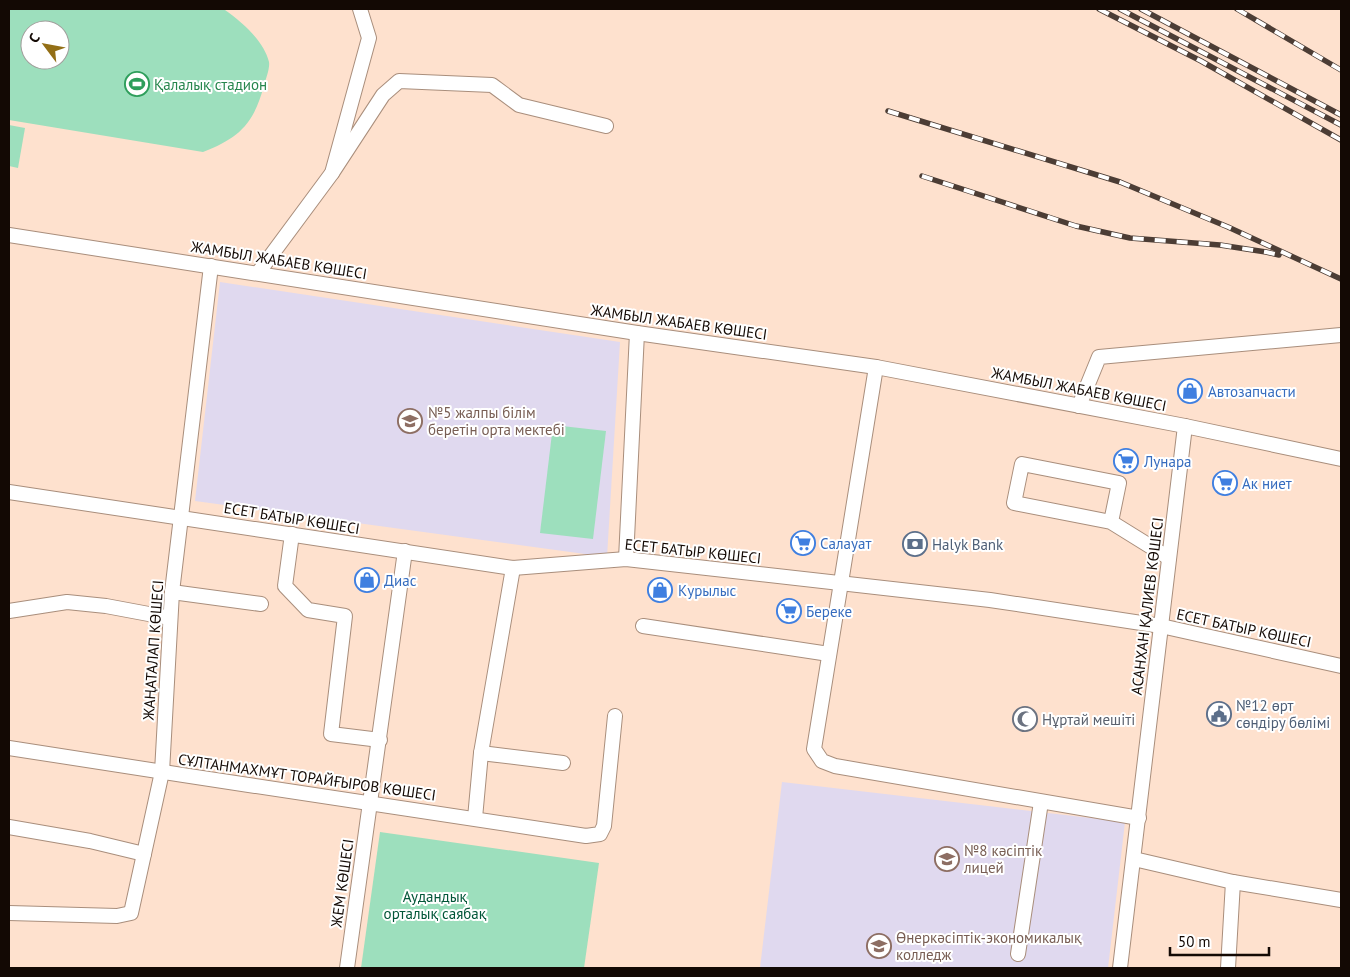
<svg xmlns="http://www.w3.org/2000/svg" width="1350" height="977" font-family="'PT Sans',sans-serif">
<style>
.education{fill:#e0d9ef}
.green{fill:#9ddfbd;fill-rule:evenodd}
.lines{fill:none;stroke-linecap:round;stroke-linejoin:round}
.minor-casing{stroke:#a98e7c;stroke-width:16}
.minor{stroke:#fff;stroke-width:14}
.rail-casing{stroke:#4c3d35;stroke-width:5.5}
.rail{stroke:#fff;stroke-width:4;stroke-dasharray:11;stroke-linecap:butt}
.labels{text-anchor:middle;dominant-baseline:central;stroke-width:4;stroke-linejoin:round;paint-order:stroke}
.leisure-label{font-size:15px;fill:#27864d;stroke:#fff;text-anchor:start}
.street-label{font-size:15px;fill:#130904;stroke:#fff}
.shop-label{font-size:15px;fill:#366cbe;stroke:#fff;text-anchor:start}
.education-label{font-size:15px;fill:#785e54;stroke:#fff;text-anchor:start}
.service-label{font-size:15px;fill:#4e5e75;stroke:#fff;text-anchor:start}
.worship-label{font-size:15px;fill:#5b616d;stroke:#fff;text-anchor:start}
.park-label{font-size:15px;fill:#025638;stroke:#fff}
</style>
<rect width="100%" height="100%" fill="#fee1ce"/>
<g class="education">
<path d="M220,282L620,342L607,557L195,501Z"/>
<path d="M782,782L1125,822L1108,968H760Z"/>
</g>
<g class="green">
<path d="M9,9L225,10C242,22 264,41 269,62C270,68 266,79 264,85C254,124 239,138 203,152L9,120ZM30,30H60V60H30Z"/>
<path d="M9,125L25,128L18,168L9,166Z"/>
<path d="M553,425L606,431L593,539L540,533Z"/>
<path d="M380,832L599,863L584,968H361Z"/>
</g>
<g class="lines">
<defs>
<g id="minor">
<path d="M332,173L383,95L399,81L492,85L519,105L606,126"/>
<path d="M9,235L637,333L876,367L1185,426L1341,459"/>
<path d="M258,273L332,173L369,38L360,9"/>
<path d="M876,367L814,749L822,761L835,766L1139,818"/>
<path d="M1079,406L1099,357L1341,335"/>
<path d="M9,492L513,568L626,559L990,600L1161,626L1341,666"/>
<path d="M1111,522L1119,483L1022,464L1014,503L1111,522L1169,558"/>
<path d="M292,534L285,586L308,610L345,616L331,734L380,740"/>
<path d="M626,559L637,333"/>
<path d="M172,592L261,604"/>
<path d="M9,611L67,602L106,606L170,618"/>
<path d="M643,626L829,654"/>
<path d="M9,748C201,779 393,805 586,836L600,834L604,826L615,716"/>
<path d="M481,753L563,763"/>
<path d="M475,818L481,753L513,568"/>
<path d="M9,827L90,841L144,854"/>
<path d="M1134,859L1233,882L1341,900"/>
<path d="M9,913L117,916L131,913L162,772L172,592L211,266"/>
<path d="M1018,954L1041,802"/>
<path d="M347,968L405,551"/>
<path d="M1120,968L1185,426"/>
<path d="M1228,968L1233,882"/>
</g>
</defs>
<use href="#minor" class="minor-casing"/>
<use href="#minor" class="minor"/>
<defs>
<g id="rail">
<path d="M1099,9L1201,61L1341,140"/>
<path d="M1120,9L1341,125"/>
<path d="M1141,9L1341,115"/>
<path d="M1237,9L1341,70"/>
<path d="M888,111L1120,182L1228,227L1341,279"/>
<path d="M922,176L1076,226L1130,238L1220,245L1266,252L1279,255"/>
</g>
</defs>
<use href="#rail" class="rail-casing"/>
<use href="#rail" class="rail"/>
</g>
<defs>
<symbol id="stadium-ring" viewBox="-11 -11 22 22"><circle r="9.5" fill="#fff" stroke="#2e9e5b" stroke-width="1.5"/><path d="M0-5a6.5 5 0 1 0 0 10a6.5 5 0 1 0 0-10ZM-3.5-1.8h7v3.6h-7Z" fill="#2e9e5b"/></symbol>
<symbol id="shop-ring" viewBox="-11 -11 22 22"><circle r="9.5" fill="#fff" stroke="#3f7fe0" stroke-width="1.5"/><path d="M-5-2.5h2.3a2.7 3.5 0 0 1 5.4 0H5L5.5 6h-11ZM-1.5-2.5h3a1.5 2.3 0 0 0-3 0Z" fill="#3f7fe0"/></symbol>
<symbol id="school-ring" viewBox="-11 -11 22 22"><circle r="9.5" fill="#fff" stroke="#8d6e63" stroke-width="1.5"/><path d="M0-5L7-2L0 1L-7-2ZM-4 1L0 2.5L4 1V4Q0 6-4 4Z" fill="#8d6e63"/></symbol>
<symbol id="supermarket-ring" viewBox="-11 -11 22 22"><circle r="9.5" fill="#fff" stroke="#3f7fe0" stroke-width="1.5"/><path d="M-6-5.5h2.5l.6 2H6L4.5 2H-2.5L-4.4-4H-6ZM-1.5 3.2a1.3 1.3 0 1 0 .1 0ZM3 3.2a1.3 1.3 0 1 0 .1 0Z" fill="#3f7fe0"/></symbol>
<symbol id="bank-ring" viewBox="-11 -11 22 22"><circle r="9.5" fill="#fff" stroke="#5c6f8a" stroke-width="1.5"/><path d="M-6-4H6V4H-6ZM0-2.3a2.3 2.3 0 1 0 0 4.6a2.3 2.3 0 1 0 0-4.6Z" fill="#5c6f8a"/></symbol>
<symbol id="civic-ring" viewBox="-11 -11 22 22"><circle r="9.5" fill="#fff" stroke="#5c6f8a" stroke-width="1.5"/><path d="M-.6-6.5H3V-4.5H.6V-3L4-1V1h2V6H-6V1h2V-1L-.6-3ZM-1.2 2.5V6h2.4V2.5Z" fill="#5c6f8a"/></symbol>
<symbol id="mosque-ring" viewBox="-11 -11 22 22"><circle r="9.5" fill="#fff" stroke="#6b7280" stroke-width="1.5"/><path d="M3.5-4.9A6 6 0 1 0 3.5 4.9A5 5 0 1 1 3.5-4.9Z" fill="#6b7280"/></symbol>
<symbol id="university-ring" viewBox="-11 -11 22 22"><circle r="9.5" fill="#fff" stroke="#8d6e63" stroke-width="1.5"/><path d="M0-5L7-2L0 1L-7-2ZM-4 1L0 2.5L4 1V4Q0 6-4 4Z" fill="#8d6e63"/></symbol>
</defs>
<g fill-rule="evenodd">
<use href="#stadium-ring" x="123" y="70" width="28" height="28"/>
<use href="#shop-ring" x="1176" y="377" width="28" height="28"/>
<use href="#school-ring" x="396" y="407" width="28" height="28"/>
<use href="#supermarket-ring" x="1112" y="447" width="28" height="28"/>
<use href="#supermarket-ring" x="1211" y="469" width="28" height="28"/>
<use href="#supermarket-ring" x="789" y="529" width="28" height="28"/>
<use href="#bank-ring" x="901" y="530" width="28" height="28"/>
<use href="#shop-ring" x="353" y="566" width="28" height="28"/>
<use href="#shop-ring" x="646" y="576" width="28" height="28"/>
<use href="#supermarket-ring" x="775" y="597" width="28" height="28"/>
<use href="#civic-ring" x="1205" y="700" width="28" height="28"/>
<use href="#mosque-ring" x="1011" y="705" width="28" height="28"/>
<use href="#school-ring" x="933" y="845" width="28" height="28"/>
<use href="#university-ring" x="865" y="932" width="28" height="28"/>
</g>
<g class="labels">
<g class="leisure-label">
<text x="154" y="84">Қалалық стадион</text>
</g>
<g class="street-label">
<text transform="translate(279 260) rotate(9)">ЖАМБЫЛ ЖАБАЕВ КӨШЕСІ</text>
<text transform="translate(679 322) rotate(8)">ЖАМБЫЛ ЖАБАЕВ КӨШЕСІ</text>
<text transform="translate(1079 389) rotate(11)">ЖАМБЫЛ ЖАБАЕВ КӨШЕСІ</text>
<text transform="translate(292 518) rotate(9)">ЕСЕТ БАТЫР КӨШЕСІ</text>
<text transform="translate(693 551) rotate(6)">ЕСЕТ БАТЫР КӨШЕСІ</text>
<text transform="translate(1147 606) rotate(-83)">АСАНХАН ҚАЛИЕВ КӨШЕСІ</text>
<text transform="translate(1244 628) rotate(12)">ЕСЕТ БАТЫР КӨШЕСІ</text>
<text transform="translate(153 650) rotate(-86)">ЖАҢАТАЛАП КӨШЕСІ</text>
<text transform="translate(307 777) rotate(8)">СҰЛТАНМАХМҰТ ТОРАЙҒЫРОВ КӨШЕСІ</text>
<text transform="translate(342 883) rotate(-82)">ЖЕМ КӨШЕСІ</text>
</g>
<g class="shop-label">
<text x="1208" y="391">Автозапчасти</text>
<text x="1144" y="461">Лунара</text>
<text x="1242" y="483">Ак ниет</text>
<text x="820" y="543">Салауат</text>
<text x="384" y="580">Диас</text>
<text x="678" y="590">Курылыс</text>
<text x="806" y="611">Береке</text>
</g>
<g class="education-label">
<text x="428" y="412">№5 жалпы білім<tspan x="428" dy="17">беретін орта мектебі</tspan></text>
<text x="964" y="850">№8 кәсіптік<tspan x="964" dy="17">лицей</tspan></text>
<text x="896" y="937">Өнеркәсіптік-экономикалық<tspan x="896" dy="17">колледж</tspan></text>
</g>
<g class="service-label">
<text x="932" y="544">Halyk Bank</text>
<text x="1236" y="705">№12 өрт<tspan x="1236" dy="17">сөндіру бөлімі</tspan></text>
</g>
<g class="worship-label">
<text x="1042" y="719">Нұртай мешіті</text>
</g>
<g class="park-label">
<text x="435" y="896">Аудандық<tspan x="435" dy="17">орталық саябақ</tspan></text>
</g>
</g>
<rect width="1350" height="977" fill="none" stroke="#130904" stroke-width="20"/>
<g transform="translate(45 45) rotate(302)"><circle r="24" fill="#ffffff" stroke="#a19d9b"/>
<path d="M0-4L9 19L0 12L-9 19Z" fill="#936f16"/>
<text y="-8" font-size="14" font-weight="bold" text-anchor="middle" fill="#130904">С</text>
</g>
<path d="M1170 947v8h99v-8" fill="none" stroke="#130904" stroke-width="2.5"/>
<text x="1178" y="947" font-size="15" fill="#130904" stroke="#ffffff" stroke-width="4" paint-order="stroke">50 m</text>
</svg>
